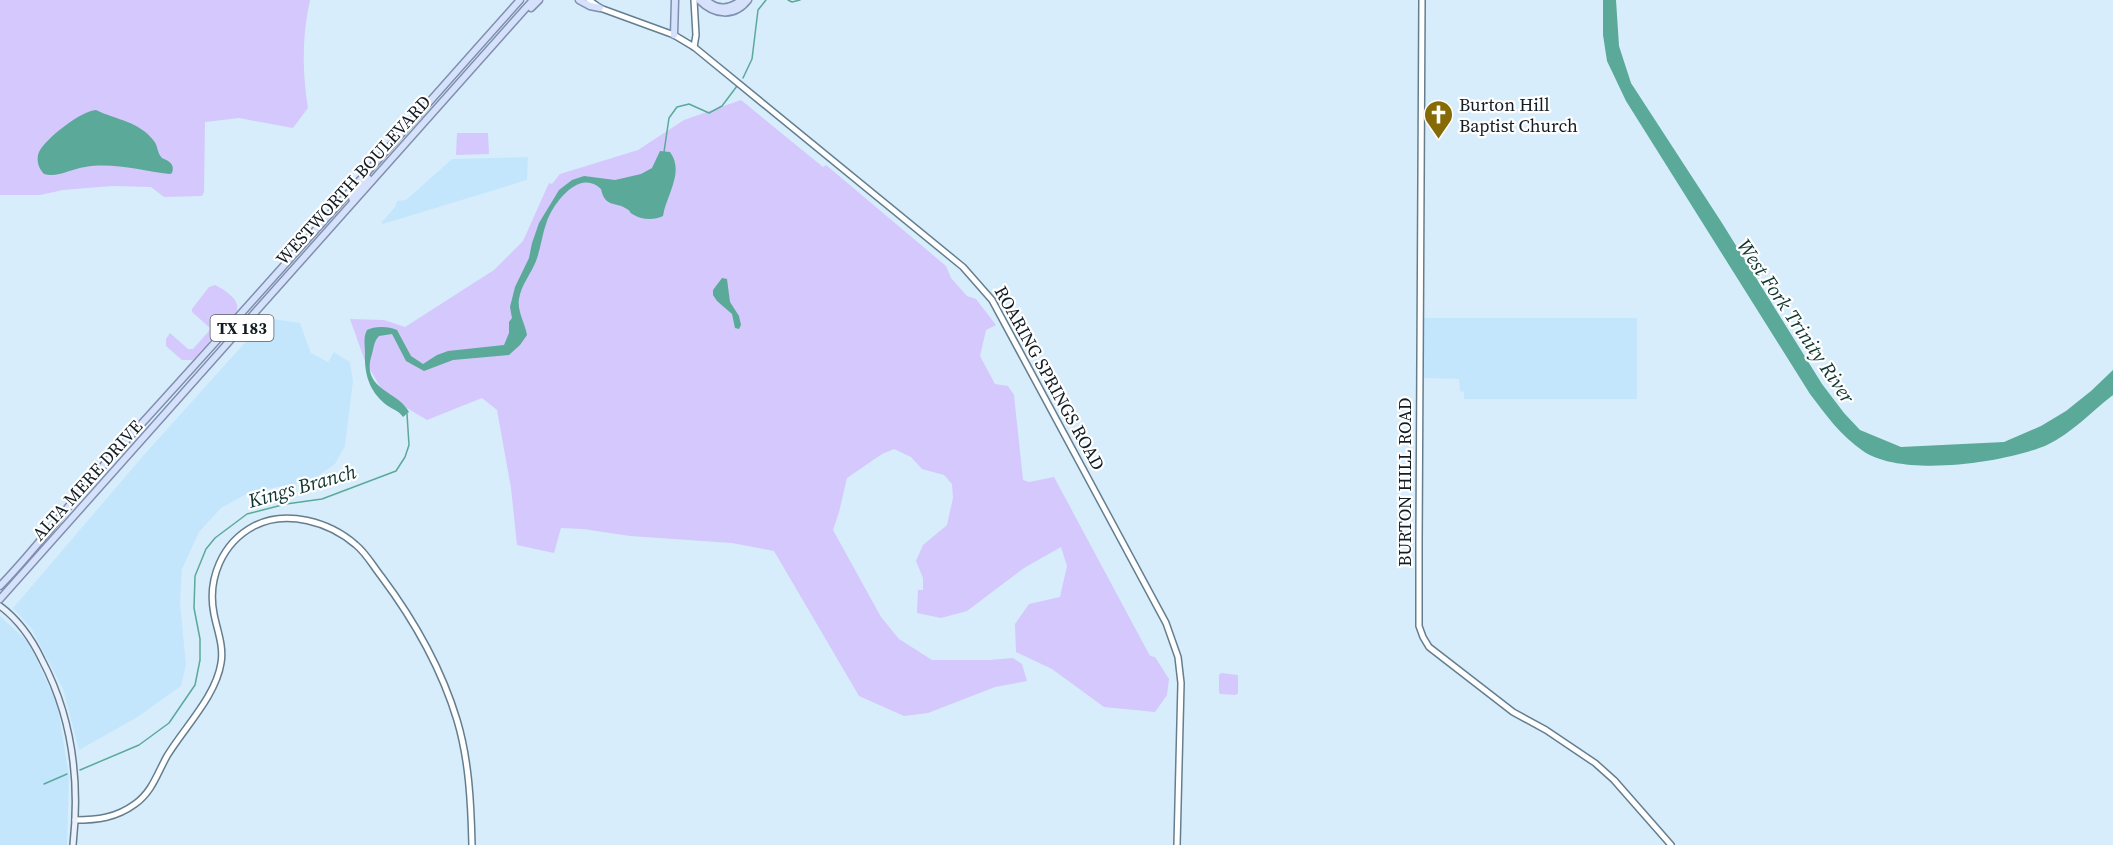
<svg xmlns="http://www.w3.org/2000/svg" width="2113" height="845" font-family="'Source Serif 4',serif">
<style>
.built{fill:#c4e6fd}
.green{fill:#d5c8fc}
.water{fill:#5ba998}
.lines{fill:none;stroke-linecap:round;stroke-linejoin:round}
.stream{stroke:#5ba998;stroke-width:1.5}
.tertiary-casing{stroke:#657e8e;stroke-width:8}
.secondary-casing{stroke:#657e8e;stroke-width:8}
.primary-casing{stroke:#808fae;stroke-width:9}
.tertiary{stroke:#fff;stroke-width:5}
.secondary{stroke:#ebf0fd;stroke-width:5}
.primary{stroke:#d6e1fb;stroke-width:6}
.labels{text-anchor:middle;dominant-baseline:central;stroke-width:4.5;stroke-linejoin:round;paint-order:stroke}
.shield{fill:#fff;stroke:#596064;stroke-width:1.5}
.shield-label{font-size:16px;font-weight:bold;fill:#121c22}
.poi-label{font-size:18px;fill:#121c22;stroke:#fff;text-anchor:start}
.street-label{font-size:18px;fill:#121c22;stroke:#fff}
.water-label{font-size:20px;font-style:italic;fill:#10362f;stroke:#fff}
</style>
<rect width="100%" height="100%" fill="#d7edfb"/>
<g class="built">
<path d="M528,157L527,180L383,224L381,223L395,207L397,201L406,200L452,159Z"/>
<path d="M267,318L300,323L311,353L328,362L334,352L350,362L353,381L345,446L335,464L311,481L250,492L221,508L199,532L182,569L180,603L186,665L181,686L136,718L79,750L63,689L31,628L13,608L143,456Z"/>
<path d="M1424,318H1637V399H1464V392L1460,391L1459,379L1424,378Z"/>
<path d="M0,616L28,642L57,703L69,776L67,845H0Z"/>
</g>
<g class="green">
<path d="M0,0H310C302,35 302,72 308,108L293,128L239,118L205,122L204,192L202,196L164,197L151,187L112,186L63,190L40,195H0Z"/>
<path d="M741,100L823,167L826,165L946,266L951,278L967,296L976,299L996,325L986,330L980,356L995,384L1008,386L1014,395L1023,480L1029,482L1054,477L1150,656L1155,657L1169,679L1167,695L1155,712L1104,707L1052,669L1016,652L1015,624L1029,604L1060,597L1067,566L1061,547L1024,568L967,611L941,618L917,613L918,590H923V578L916,561L923,545L947,525L953,498L952,484L944,475L922,469L911,457L894,449L882,454L847,478L839,512L833,530L881,617L899,639L932,660H989L1013,658L1022,664L1027,681L995,687L928,713L904,716L859,696L774,551L732,543L630,536L583,529L561,528L554,553L517,545L511,488L497,410L482,398L427,420L385,395L365,361L350,319L384,320L405,327L494,270L523,241L549,183L552,184L560,174L638,150L684,120Z"/>
<path d="M457,133H488L489,154L456,155Z"/>
<path d="M215,285C223,289 240,299 237,310C235,317 226,323 220,328L217,327L215,328L217,333L193,360H182L166,346V339L170,333L188,349H193L209,331L210,328L192,312V309L209,287Z"/>
<path d="M1221,673L1238,675V693L1236,695L1220,694L1219,692V675Z"/>
</g>
<g class="water">
<path d="M1603,0H1616L1619,46L1631,83L1722,223L1822,384L1844,413L1860,430L1901,447L2004,442L2041,426L2066,411L2091,391L2113,370V395C2092,411 2071,434 2047,445C2005,463 1902,478 1863,451C1840,435 1826,415 1810,394L1626,101L1607,61L1603,35Z"/>
<path d="M96,110C116,120 139,121 154,141C158,146 157,153 162,158C169,161 175,164 172,173L170,174C142,171 113,162 85,167C71,169 57,178 44,174C38,168 36,159 39,152C46,138 81,111 96,110Z"/>
<path d="M660,151L670,152C685,172 666,196 663,216C655,220 642,220 634,215C627,211 633,213 627,209C615,201 605,208 601,189C580,168 554,202 547,221C542,234 541,248 536,261C531,274 521,285 519,299C517,311 525,323 527,335L520,345L509,355L453,360L424,371L406,361L392,334L379,336C374,341 374,347 372,354C360,390 398,390 409,412L403,417C398,410 395,411 388,406C370,393 364,375 365,353C365,345 363,337 367,330C374,326 389,326 397,330L411,356L423,364L437,355L448,351L504,345L509,333V322L512,318L510,307L515,287L529,258L532,243L539,223L559,190L572,180L584,176L615,180L641,174L652,168Z"/>
<path d="M722,278L727,279L730,302L739,316L741,325L739,329L735,328L732,314L717,301L713,295V290Z"/>
</g>
<g class="lines">
<g class="stream">
<path d="M788,0L792,2L800,0"/>
<path d="M743,78L752,59L758,10L766,0"/>
<path d="M664,152L669,118L677,107L689,104L709,113L722,106L737,86"/>
<path d="M80,770L139,745L169,723L195,685L200,660V639L194,608L195,576L206,549L215,538L247,514L286,504L322,499L396,471L405,457L409,445L407,414"/>
<path d="M44,784L67,774"/>
</g>
<defs>
<g id="tertiary">
<path d="M589,0L600,8L674,35L694,47L963,267L992,300L1166,623L1178,657L1181,683L1177,845"/>
<path d="M1422,0L1419,542V626L1423,637L1429,647L1513,712L1546,730L1595,763L1614,780L1671,845"/>
<path d="M694,47L696,35L694,0"/>
<path d="M75,820C97,820 116,818 135,804C152,792 157,774 167,756C184,728 216,696 221,663C224,646 217,630 214,614C207,579 222,543 254,526C286,509 330,522 356,545C366,553 373,566 381,576C414,620 441,667 457,720C469,760 471,803 472,845"/>
</g>
<path id="secondary" d="M0,606C19,620 32,639 42,660C72,717 80,781 73,845"/>
<g id="primary">
<path d="M579,0L590,6L600,8"/>
<path d="M699,0C714,15 734,18 748,0"/>
<path d="M706,0C718,11 729,9 742,0"/>
<path d="M531,8L539,0"/>
<path d="M674,35L675,0"/>
<path d="M353,202L352,197L368,178"/>
<path d="M0,586C40,545 73,498 112,456C250,306 384,152 520,0"/>
<path d="M0,599L533,0"/>
</g>
</defs>
<use href="#tertiary" class="tertiary-casing"/>
<use href="#secondary" class="secondary-casing"/>
<use href="#primary" class="primary-casing"/>
<use href="#tertiary" class="tertiary"/>
<use href="#secondary" class="secondary"/>
<use href="#primary" class="primary"/>
</g>
<defs>
<symbol id="church-pin" viewBox="-11 -11 22 30"><path d="M0 17L-7.5 6A9.5 9.5 0 1 1 7.5 6Z" fill="#866a05" stroke="#fff"/><path d="M-1.2-6h2.4v3.5h3.3v2.4h-3.3V6h-2.4V-.1h-3.3v-2.4h3.3Z" fill="#fff"/></symbol>
</defs>
<g fill-rule="evenodd">
<use href="#church-pin" x="1422" y="98" width="33" height="45"/>
</g>
<g class="labels">
<rect class="shield" x="210.5" y="315" width="63" height="26" rx="4.5"/>
<g class="shield-label">
<text x="242" y="328">TX 183</text>
</g>
<g class="poi-label">
<text x="1459" y="104">Burton Hill<tspan x="1459" dy="21">Baptist Church</tspan></text>
</g>
<g class="street-label">
<text transform="translate(353 180) rotate(-48)">WESTWORTH BOULEVARD</text>
<text transform="translate(1050 378) rotate(61)">ROARING SPRINGS ROAD</text>
<text transform="translate(87 480) rotate(-48)">ALTA MERE DRIVE</text>
<text transform="translate(1404 482) rotate(-90)">BURTON HILL ROAD</text>
</g>
<g class="water-label">
<text transform="translate(1796 321) rotate(56)">West Fork Trinity River</text>
<text transform="translate(302 486) rotate(-16)">Kings Branch</text>
</g>
</g>
</svg>
